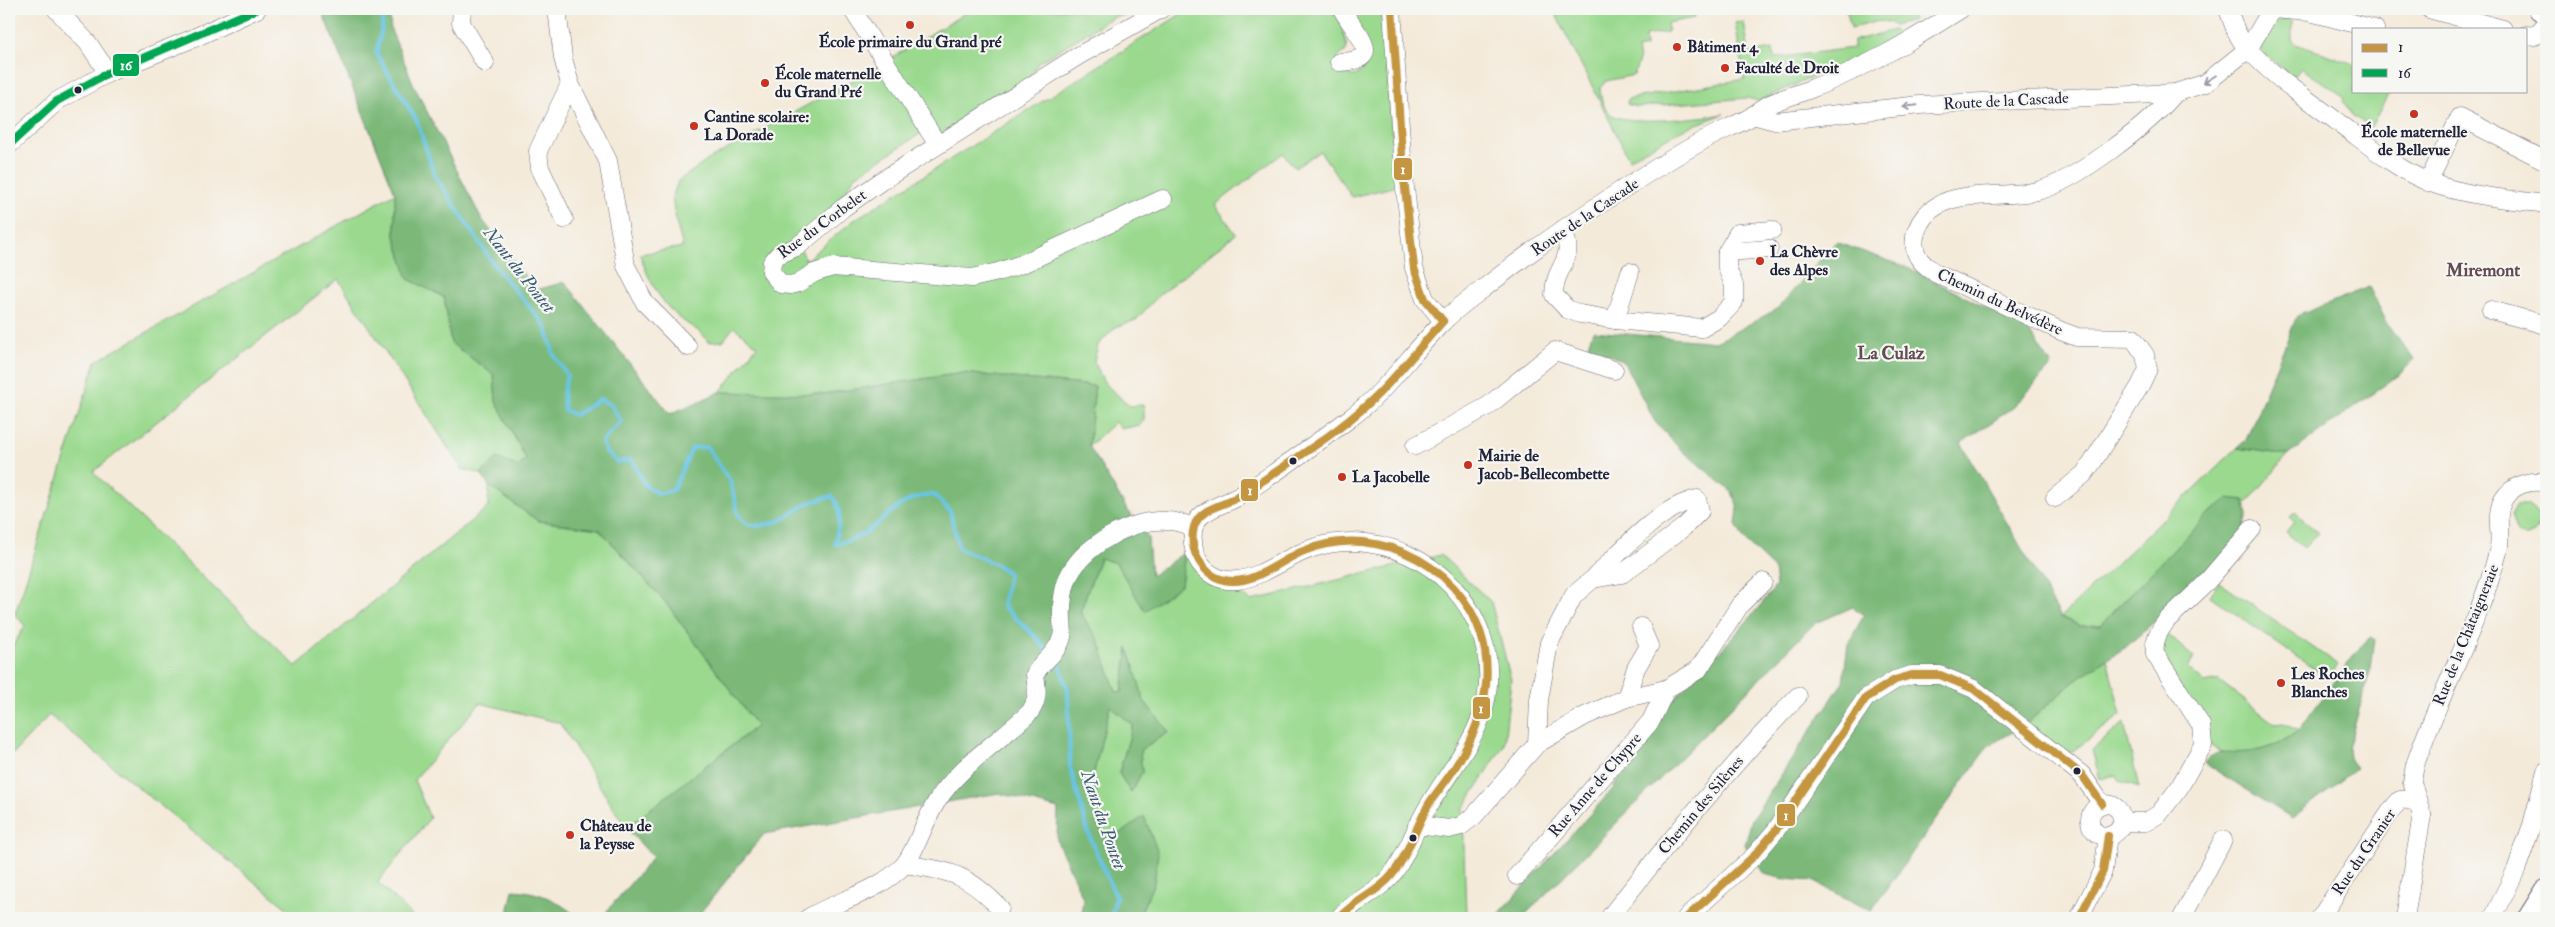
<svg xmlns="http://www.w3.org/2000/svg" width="2555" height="927" font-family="'IM FELL Double Pica',serif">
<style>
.green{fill:#9ad98e;stroke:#5e7e64}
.forest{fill:#7bb979;stroke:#4e6e5a}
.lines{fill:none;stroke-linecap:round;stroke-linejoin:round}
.stream{stroke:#68c5e6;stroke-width:4}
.minor-casing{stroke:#6c6873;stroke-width:19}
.major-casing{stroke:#6c6873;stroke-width:24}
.minor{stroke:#fff;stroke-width:18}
.major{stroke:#fff;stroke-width:22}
.bus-1-casing{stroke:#f6f6f2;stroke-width:11}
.bus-2-casing{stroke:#f6f6f2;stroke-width:11}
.bus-1{stroke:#c59641;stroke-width:8}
.bus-2{stroke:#00a651;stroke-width:8}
.oneway{stroke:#9c9ca7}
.poi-dot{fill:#c8321e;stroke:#f6f6f2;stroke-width:2}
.bus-dot{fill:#22223b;stroke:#f6f6f2;stroke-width:2}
.labels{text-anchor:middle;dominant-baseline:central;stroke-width:4.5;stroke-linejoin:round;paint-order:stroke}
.poi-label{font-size:16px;font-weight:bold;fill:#22223b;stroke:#f6f6f2;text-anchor:start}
.street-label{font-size:16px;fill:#22223b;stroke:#f6f6f2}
.water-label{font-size:18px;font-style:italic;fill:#3a5b77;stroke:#f6f6f2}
.neighbourhood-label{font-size:18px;font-weight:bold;fill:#634b53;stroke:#f6f6f2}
.line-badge{stroke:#f6f6f2;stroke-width:2}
.badge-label{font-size:14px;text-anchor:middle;font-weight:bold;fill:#fff}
</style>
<rect width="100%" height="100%" fill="#f6f6f2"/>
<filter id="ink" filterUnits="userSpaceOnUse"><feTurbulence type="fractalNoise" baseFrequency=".02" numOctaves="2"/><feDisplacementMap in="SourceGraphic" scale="10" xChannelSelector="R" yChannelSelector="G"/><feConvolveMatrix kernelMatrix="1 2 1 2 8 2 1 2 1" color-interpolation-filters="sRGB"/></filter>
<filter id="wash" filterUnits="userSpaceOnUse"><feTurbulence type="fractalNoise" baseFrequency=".0096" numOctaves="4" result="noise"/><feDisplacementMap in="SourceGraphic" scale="20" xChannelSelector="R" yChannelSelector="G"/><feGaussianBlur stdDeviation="1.12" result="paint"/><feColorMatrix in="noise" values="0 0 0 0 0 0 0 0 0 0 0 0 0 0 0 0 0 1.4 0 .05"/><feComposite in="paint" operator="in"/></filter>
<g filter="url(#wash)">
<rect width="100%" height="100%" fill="#f4eada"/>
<g class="green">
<path d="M972,9H1141L1133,14L1113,17L1038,63L1030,77L943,133L923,132L855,176L837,203L816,223L795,237L806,260L854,220L1181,14L1178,9H1337L1347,47L1346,51L1337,58L1345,74L1355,76L1364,69L1370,53L1349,14L1358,9H1381L1397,186L1352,197L1320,151L1295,168L1283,153L1215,205L1236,234L1160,294L1136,320L1116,327L1098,345L1094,361L1105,384L1130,406L1144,405V420L1140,425L1121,429L1115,422L1089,446L1095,386L963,373L822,394L720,392L757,346L734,327L723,341L708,342C702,331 694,329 685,322C662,306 648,280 640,254L683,247L676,222L672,198L678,181L708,160L878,66Z"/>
<path d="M1553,9H1692L1694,18L1667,23L1668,32L1645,36L1646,47L1637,49L1639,60L1634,75L1606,81L1600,88C1600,97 1604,110 1612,115C1629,126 1702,117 1724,114L1681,130L1629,159Z"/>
<path d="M1846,9H1862L1870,12L1879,9H1909L1913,20L1894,25C1880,16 1866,26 1851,28Z"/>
<path d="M2288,18L2292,20V39L2296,44L2354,64V91H2390L2371,127L2353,116L2343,101L2345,97L2301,68L2294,77L2262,52C2257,41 2267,31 2273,23Z"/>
<path d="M1744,22L1749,53L1773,49L1774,58L1853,48V41L1894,30L1898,34L1868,53L1758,101L1748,98L1637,107L1627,104L1628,99L1745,79L1735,23Z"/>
<path d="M395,193V236L408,278L444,297L451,343L494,375L496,401L526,459L519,467L497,459L481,474L462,469L338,279L93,472L296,666L488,507L489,486L538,521L599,529L666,603L757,726L626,828L560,723L480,703L414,780L430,818L378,882L414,918H299L49,715L9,758V652L25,626L15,614L96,361Z"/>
<path d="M2237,448L2288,455L2247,503L2244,500L2211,512L2100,625L2080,626L2061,617Z"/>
<path d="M2516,505H2527L2537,513L2540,523L2534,533L2525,537L2517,533L2511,515Z"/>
<path d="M2295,512L2318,533L2304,548L2286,532L2294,522L2290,517Z"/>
<path d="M1185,552L1251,601L1441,555L1491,602L1511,680L1504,745L1463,809L1466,918H1138L1154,883L1121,833L1103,834L1093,776L1110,705L1133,725L1119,773L1130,792L1142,772L1140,750L1168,732L1144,701L1128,648L1122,692H1116L1099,641L1080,612L1100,558L1116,563L1145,611L1181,585Z"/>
<path d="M2219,582L2338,665L2328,679L2210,596Z"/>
<path d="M2165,632L2194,658L2188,668L2205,683L2218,680L2275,724L2283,723L2298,731C2277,748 2227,767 2206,741C2200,733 2197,721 2192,713C2181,690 2170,666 2158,643Z"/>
<path d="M2107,659L2121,715L2066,756L2025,725L2079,677Z"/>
<path d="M2124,723L2139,788L2119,781L2117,775L2100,779L2092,750Z"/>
</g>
<g class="forest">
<path d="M321,9H389L391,30L415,88L481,218L536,290L565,282L670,414L720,392L822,394L963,373L1095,386L1089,446L1126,508L1148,538L1151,576L1185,552L1181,585L1145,611L1116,563L1100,558L1080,612L1099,641L1116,692H1122L1128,647L1144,701L1169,732L1140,750L1142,772L1131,793L1119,773L1133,725L1110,706L1093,776L1103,834L1121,833L1144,816L1158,853L1154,883L1138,918H1081L1083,898L1057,841L1058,809L999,793L764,834L696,918H601L653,857L626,828L757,726L666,603L599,529L538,521L489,486L481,474L497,458L519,467L526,459L496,401L494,375L451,343L444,297L408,279L395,236V193Z"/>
<path d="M1836,242L1909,268L2027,329L2052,365L2014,407L1961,443L2061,617L2080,626L2100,625L2211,512L2228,498L2244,500L2248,515L2242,534L2205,576L2126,647L2079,677L2025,725L1988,746L1871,911L1813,881L1784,879L1764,874L1745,845L1752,819L1843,682L1848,644L1864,615L1853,607L1814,624L1522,918H1495L1613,789C1631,738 1682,692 1718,653C1739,632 1757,609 1776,586L1774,569L1745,541L1736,525L1738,508L1732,492L1679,448L1655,422L1623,361L1588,345L1593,331L1716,342L1777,309Z"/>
<path d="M2369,287L2386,321L2414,360L2401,373L2288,455L2237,448L2246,440L2297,316Z"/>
<path d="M2371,637L2375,639L2371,668L2348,748L2349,758L2356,769L2292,818L2204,763C2217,747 2229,754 2247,752C2267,750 2282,743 2298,731L2364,642Z"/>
<path d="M513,890C542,892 556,900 579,918H507Z"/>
</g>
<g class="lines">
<g class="stream">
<path d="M383,9L382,28L376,53L417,121L435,176L496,268L545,325L554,355L567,375L563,394L564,410L575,415L600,399L611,405L621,421L602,442L606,452L617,462L632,460L645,485L658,494L673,490L692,448L707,447L730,481L739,517L747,524L759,526L780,521L808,503L832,496C844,510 838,527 835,544C881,538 889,495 934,495L950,511L959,548L995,564L1009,573L1003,606L1039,640L1047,651"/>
<path d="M1055,657L1058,660L1068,690L1070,767L1089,835L1116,897L1111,918"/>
</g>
</g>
</g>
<g filter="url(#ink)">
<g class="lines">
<defs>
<g id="minor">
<path d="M56,9L88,43L108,73"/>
<path d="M462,9L461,23L485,63"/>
<path d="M557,9L563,58L570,84L608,161L626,266L645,303L688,347"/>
<path d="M852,9L938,145"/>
<path d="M1161,9L1078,56L880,182L843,208L798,246L778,255L772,262L771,272L781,284L790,285L798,283L814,273L833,267L972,278L998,272L1022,264L1163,199"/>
<path d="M1392,9L1403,170L1414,268L1425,299L1443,321"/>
<path d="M2228,9C2233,23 2237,38 2248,49C2274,78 2309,100 2339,123C2368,144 2397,170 2431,183C2468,196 2507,199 2546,204"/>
<path d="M2272,9L2310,12L2375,29"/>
<path d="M2429,9L2503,29"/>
<path d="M2526,35L2535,36L2546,24"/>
<path d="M1339,62C1390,61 1352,30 1342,9"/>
<path d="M1753,115L1775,121L1920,105L2175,93L2206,83L2248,49L2272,9"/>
<path d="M9,145L57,101L108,73L194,38L257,9"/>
<path d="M2428,182L2460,117L2546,161"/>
<path d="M564,219L540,168L538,151L570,84"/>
<path d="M1563,229C1577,263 1554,264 1554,295L1567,309L1580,314L1615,320L1702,328L1719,318L1734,302V285L1727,268V252L1738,233L1772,230"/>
<path d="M1727,252L1769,249"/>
<path d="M2491,310L2546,325"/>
<path d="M1615,320L1630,272"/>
<path d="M1415,446L1488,406L1555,351L1614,370"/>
<path d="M2055,498L2084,474L2092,463L2140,386L2148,369L2145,355L2133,338L2077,337L2061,331L1935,273C1931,269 1925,266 1921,261C1906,243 1919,216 1937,206C1962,190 2008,198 2037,191C2075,182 2151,123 2175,93"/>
<path d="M1626,698L1636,668L1649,646L1641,627"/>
<path d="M1537,744L1539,700L1549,643L1574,595L1593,579L1622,574L1684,527L1700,511L1697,499C1659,507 1620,552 1593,579"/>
<circle cx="2106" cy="820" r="16"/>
<path d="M2422,815L2412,782L2415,765C2439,694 2479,625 2498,552C2503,535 2494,517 2503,500C2512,485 2530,479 2546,483"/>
<path d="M2122,822H2146L2159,814L2179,788L2203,745L2201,725L2155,654C2153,640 2159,631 2167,620L2204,585L2252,529"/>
<path d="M1417,825L1449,829L1461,826L1474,816L1537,744L1585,716L1626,698L1666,689L1698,670L1740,605L1763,582"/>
<path d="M905,864C952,872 966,873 1000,908"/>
<path d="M1517,876L1651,721L1666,689"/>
<path d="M808,918C840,899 877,893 904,865C914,855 926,817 937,801C961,764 999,742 1030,712C1039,699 1037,689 1035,674C1042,661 1058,653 1062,637C1064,629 1061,619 1062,611C1062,602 1064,589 1067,580C1081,546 1132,518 1168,521C1176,521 1186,525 1194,526"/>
<path d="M1339,918C1353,901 1375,894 1390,877C1406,858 1413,833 1425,812C1457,756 1501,718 1485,647C1467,572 1386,525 1313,548C1287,556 1264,577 1237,580C1220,582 1204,573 1197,558C1192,546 1190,529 1198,519C1208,507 1229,503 1241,495C1279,471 1314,445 1349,419C1385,393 1410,355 1441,324C1452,312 1466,302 1479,292C1507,270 1536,248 1565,228C1610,197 1657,166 1704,140C1719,132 1734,126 1749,118C1756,114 1762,108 1770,104C1782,98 1796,95 1808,90C1824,84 1839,77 1854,70C1891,53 1926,31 1961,9"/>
<path d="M1609,918C1669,841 1730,766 1798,696"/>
<path d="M1686,918L1755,855L1776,830L1866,698L1895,680L1912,675H1940L1974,689L2082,775L2102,804"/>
<path d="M2079,918L2103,871L2108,836"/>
<path d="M2182,918L2223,840"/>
<path d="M2320,918L2392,809L2400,800C2414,799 2418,802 2422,815L2405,918"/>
<path d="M2493,918L2516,870L2532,825L2546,771"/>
</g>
<g id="major">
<path d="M2540,9L2546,12"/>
<path d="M2529,918L2546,891"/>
</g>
</defs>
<use href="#minor" class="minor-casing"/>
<use href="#major" class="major-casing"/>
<use href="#minor" class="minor"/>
<use href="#major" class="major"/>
<defs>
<g id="bus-1">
<path d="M1392,9L1403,170L1414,268L1425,299L1443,321"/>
<path d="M1339,918C1354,901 1377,893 1391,876C1409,854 1416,826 1430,802C1439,789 1449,778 1457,764C1489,712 1501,652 1463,599C1439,566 1403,546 1362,542C1341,540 1320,544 1301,552C1277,563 1252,586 1224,580C1202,575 1188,549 1194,527C1199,509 1220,506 1235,499C1244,494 1253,488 1261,482C1298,457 1337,433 1370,402C1396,378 1419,348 1443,321"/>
<path d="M1686,918L1755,855L1776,830L1866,698L1895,680L1912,675H1940L1974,689L2082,775L2102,804"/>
<path d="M2079,918L2103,871L2108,836"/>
</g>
<path id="bus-2" d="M9,145L57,101L108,73L257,9"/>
</defs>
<use href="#bus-1" class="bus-1-casing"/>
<use href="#bus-2" class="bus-2-casing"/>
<use href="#bus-1" class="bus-1"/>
<use href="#bus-2" class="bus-2"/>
</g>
<defs><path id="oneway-shaft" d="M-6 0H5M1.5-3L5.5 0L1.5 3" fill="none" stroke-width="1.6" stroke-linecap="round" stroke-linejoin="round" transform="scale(1.25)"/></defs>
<g class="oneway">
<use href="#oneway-shaft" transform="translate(2210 79) rotate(148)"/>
<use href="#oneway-shaft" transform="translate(1910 106) rotate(174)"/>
</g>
</g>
<g class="poi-dot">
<circle cx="910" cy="25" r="5"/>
<circle cx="1677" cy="47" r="5"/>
<circle cx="1725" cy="68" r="5"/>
<circle cx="765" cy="83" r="5"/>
<circle cx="2414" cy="114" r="5"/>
<circle cx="694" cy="126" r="5"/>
<circle cx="1760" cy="261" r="5"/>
<circle cx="1468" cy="465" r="5"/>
<circle cx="1342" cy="477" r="5"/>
<circle cx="2281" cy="683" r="5"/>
<circle cx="570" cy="835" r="5"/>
</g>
<g class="bus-dot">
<circle cx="78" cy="90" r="4.5"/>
<circle cx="1293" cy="461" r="4.5"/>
<circle cx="2077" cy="771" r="4.5"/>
<circle cx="1413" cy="838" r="4.5"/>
</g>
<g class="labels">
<g class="poi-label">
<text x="910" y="42" text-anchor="middle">École primaire du Grand pré</text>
<text x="1687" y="47">Bâtiment 4</text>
<text x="1735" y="68">Faculté de Droit</text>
<text x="775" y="74">École maternelle<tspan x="775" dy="18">du Grand Pré</tspan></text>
<text x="704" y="117">Cantine scolaire:<tspan x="704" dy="18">La Dorade</tspan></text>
<text x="2414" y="132" text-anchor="middle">École maternelle<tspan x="2414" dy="18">de Bellevue</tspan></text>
<text x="1770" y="252">La Chèvre<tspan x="1770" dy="18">des Alpes</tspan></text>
<text x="1478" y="456">Mairie de<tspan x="1478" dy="18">Jacob-Bellecombette</tspan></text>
<text x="1352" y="477">La Jacobelle</text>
<text x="2291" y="674">Les Roches<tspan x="2291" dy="18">Blanches</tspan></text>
<text x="580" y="826">Château de<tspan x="580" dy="18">la Peysse</tspan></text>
</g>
<g class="street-label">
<text transform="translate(2006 101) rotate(-3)">Route de la Cascade</text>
<text transform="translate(1585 217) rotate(-34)">Route de la Cascade</text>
<text transform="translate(822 224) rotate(-36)">Rue du Corbelet</text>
<text transform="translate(2000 302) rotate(25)">Chemin du Belvédère</text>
<text transform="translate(2466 635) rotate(-68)">Rue de la Châtaigneraie</text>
<text transform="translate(1595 785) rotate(-49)">Rue Anne de Chypre</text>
<text transform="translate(1701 805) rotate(-50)">Chemin des Silènes</text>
<text transform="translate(2364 852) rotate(-56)">Rue du Granier</text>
</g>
<g class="water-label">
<text transform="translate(519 270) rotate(52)">Nant du Pontet</text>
<text transform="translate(1103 820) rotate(71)">Nant du Pontet</text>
</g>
<g class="neighbourhood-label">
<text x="2483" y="270">Miremont</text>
<text x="1891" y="353">La Culaz</text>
</g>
</g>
<g class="line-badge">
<rect x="112" y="53" width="28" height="24" rx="5" fill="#00a651"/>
<rect x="1393" y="157" width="20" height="24" rx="5" fill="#c59641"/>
<rect x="1240" y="478" width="19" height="24" rx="5" fill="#c59641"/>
<rect x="1472" y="696" width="19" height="24" rx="5" fill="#c59641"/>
<rect x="1776" y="803" width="20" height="24" rx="5" fill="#c59641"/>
</g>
<g class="badge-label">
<text x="126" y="70">16</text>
<text x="1403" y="174">1</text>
<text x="1250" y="495">1</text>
<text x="1481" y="713">1</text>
<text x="1786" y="820">1</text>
</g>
<rect width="2555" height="927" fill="none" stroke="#f6f6f2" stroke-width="30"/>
<rect x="2352" y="28" width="175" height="65" fill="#f6f6f2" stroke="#a1a1a9"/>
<rect x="2362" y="44" width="25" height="8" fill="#c59641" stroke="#a1a1a9"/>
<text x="2398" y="52" font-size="15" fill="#22223b">1</text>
<rect x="2362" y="69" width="25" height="8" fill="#00a651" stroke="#a1a1a9"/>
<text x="2398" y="78" font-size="15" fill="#22223b">16</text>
</svg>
